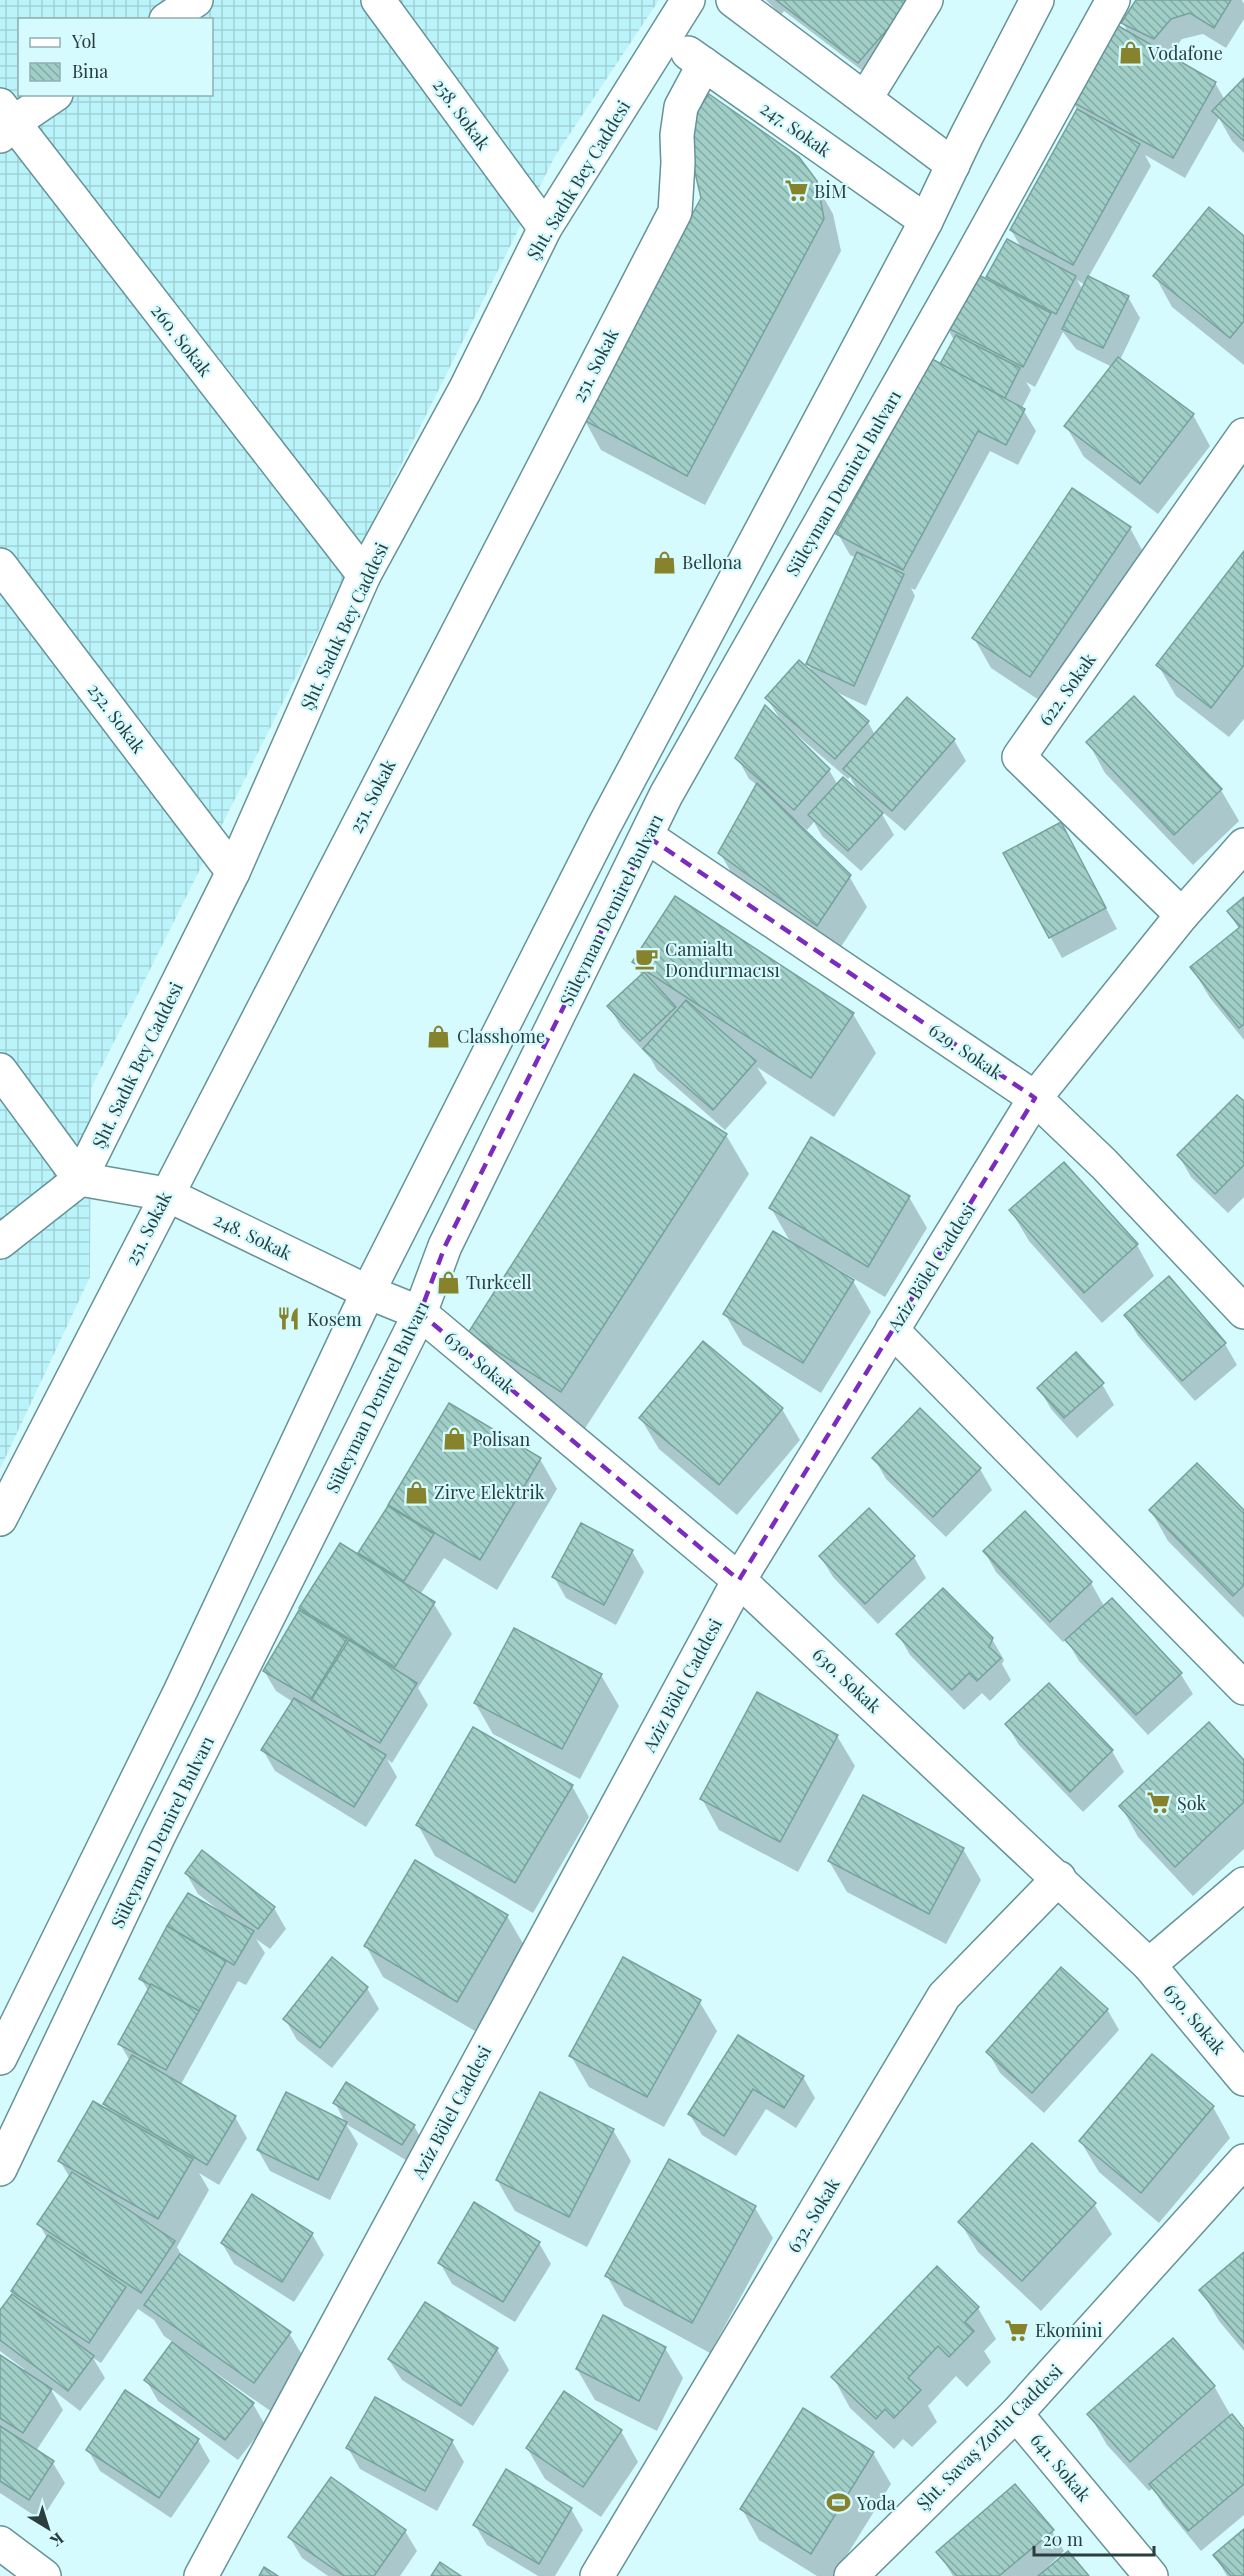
<svg xmlns="http://www.w3.org/2000/svg" width="1244" height="2576" font-family="'Playfair Display',serif">
<style>
.industrial{fill:url(#industrial-grid);fill-rule:evenodd}
.shadow{fill:#0003;fill-rule:evenodd}
.building{fill:url(#building-back-hatch);stroke:#76a29c;stroke-width:1.5}
.lines{fill:none;stroke-linecap:round;stroke-linejoin:round}
.minor-casing{stroke:#669397;stroke-width:36}
.major-casing{stroke:#669397;stroke-width:36}
.minor{stroke:#fff;stroke-width:33}
.major{stroke:#fff;stroke-width:33}
.marked{fill:none;stroke:#7b2cbf;stroke-width:4.5;stroke-dasharray:12 8;stroke-linejoin:round}
.labels{text-anchor:middle;dominant-baseline:central;stroke-width:4.5;stroke-linejoin:round;paint-order:stroke}
.poi-label{font-size:18px;fill:#2a3d3f;stroke:#d5fbff;text-anchor:start}
.street-label{font-size:18px;fill:#2a3d3f;stroke:#d5fbff}
</style>
<defs>
<pattern id="industrial-grid" width="8" height="8" patternUnits="userSpaceOnUse" patternTransform="scale(1.5)"><rect width="8" height="8" fill="#baf4fa"/><path d="M0 4h8M4 0v8" fill="none" stroke="#a0d2d7"/></pattern>
<pattern id="building-back-hatch" width="6" height="6" patternUnits="userSpaceOnUse" patternTransform="scale(1.5)"><rect width="6" height="6" fill="#a1cfc8"/><path d="M-1 5l2 2M0 0l6 6M5-1l2 2" fill="none" stroke="#83a9a4"/></pattern>
</defs>
<rect width="100%" height="100%" fill="#d5fbff"/>
<path class="industrial" d="M0,0H659L555,156L91,1088L90,1277L0,1469ZM20,20H212V94H20Z"/>
<g class="shadow">
<path d="M766,0H927L864,72L784,11L781,15Z"/>
<path d="M1138,0H1242L1244,4V19L1226,48L1203,34L1182,39L1169,56L1215,83L1225,100L1244,80V153L1232,141L1219,118L1185,178L1145,155L1151,166L1088,278L1128,297L1140,318L1120,360L1193,415L1210,446L1158,514L1084,457L1066,426L1112,367L1076,349L1063,332L1035,387L1026,382L1031,390L1022,408L1036,431L1018,465L990,451L915,590L911,588L915,596L866,706L834,691L868,722L875,735L954,740L966,761L905,831L879,809L894,835L861,871L822,836L814,822L807,830L797,821L795,822L849,876L867,907L835,956L738,884L720,853L757,785L749,779L737,757L781,721L767,698L813,673L808,664L856,558L850,555L838,534L954,340L946,326L992,283L988,277L1022,249L1011,230L1078,111L1073,101L1129,34L1123,23ZM1077,280L1085,285L1083,290ZM790,729L848,779L850,777L859,793L838,785L829,770L789,731Z"/>
<path d="M815,182L833,214L841,251L705,505L601,450L584,419L703,198Z"/>
<path d="M1244,238V365L1172,307L1155,276Z"/>
<path d="M1130,528L1147,559L1048,706L991,668L974,638Z"/>
<path d="M1244,554V719L1229,737L1176,696L1158,665Z"/>
<path d="M1134,698L1221,790L1239,821L1193,865L1105,773L1088,742Z"/>
<path d="M1073,845L1117,929L1062,958L1005,854Z"/>
<path d="M1244,899V1040L1210,998L1192,968L1239,929L1229,911Z"/>
<path d="M634,962L853,1014L876,1053L834,1117L757,1067L767,1083L725,1130L657,1070L651,1059L621,1027L609,1006L642,976Z"/>
<path d="M1244,1103V1197L1228,1213L1191,1177L1179,1156Z"/>
<path d="M726,1135L749,1174L584,1430L492,1372L469,1333Z"/>
<path d="M909,1197L927,1228L885,1297L836,1268L835,1270L853,1281L871,1312L821,1393L743,1345L725,1314L791,1243L771,1208Z"/>
<path d="M1011,1211L1137,1245L1154,1276L1102,1323L1029,1241Z"/>
<path d="M1126,1315L1225,1344L1237,1365L1195,1401L1138,1336Z"/>
<path d="M1102,1384L1114,1405L1077,1438L1051,1409L1039,1388Z"/>
<path d="M782,1409L800,1440L737,1515L659,1449L641,1419Z"/>
<path d="M920,1411L980,1469L992,1490L946,1537L886,1479L874,1458Z"/>
<path d="M540,1459L557,1489L497,1590L444,1558L420,1595L434,1604L452,1634L418,1688L428,1705L392,1763L387,1759L397,1777L366,1827L275,1771L263,1750L293,1702L276,1691L264,1671L306,1617L301,1608L364,1560L360,1553L393,1511L390,1505Z"/>
<path d="M868,1510L914,1557L926,1578L878,1624L833,1577L820,1556Z"/>
<path d="M1151,1511L1244,1513V1618L1168,1541Z"/>
<path d="M1025,1513L1091,1583L1104,1606L1180,1673L1193,1694L1148,1735L1079,1661L1066,1639L1063,1642L996,1572L984,1551Z"/>
<path d="M632,1551L644,1572L616,1625L566,1598L554,1577Z"/>
<path d="M898,1634L992,1639L1004,1660L1002,1664L1011,1680L990,1701L982,1693L964,1710L910,1655Z"/>
<path d="M601,1675L619,1706L580,1779L493,1734L475,1703Z"/>
<path d="M1048,1685L1112,1751L1124,1772L1083,1812L1019,1745L1007,1725Z"/>
<path d="M837,1736L855,1766L798,1872L719,1830L702,1799Z"/>
<path d="M1244,1762V1849L1193,1896L1138,1837L1121,1806Z"/>
<path d="M572,1786L589,1817L533,1913L435,1856L418,1825Z"/>
<path d="M963,1849L981,1880L946,1944L847,1892L829,1861Z"/>
<path d="M415,1862L507,1916L525,1947L475,2031L383,1977L366,1946Z"/>
<path d="M186,1873L274,1908L286,1929L270,1949L256,1939L265,1953L246,1985L238,1981L180,2086L235,2117L247,2138L219,2185L199,2173L209,2190L177,2247L183,2258L289,2333L307,2363L272,2412L210,2369L209,2371L253,2404L265,2425L238,2460L158,2401L146,2380L174,2343L164,2336L154,2320L138,2309L101,2363L93,2358L105,2378L80,2411L50,2388L63,2410L36,2451L53,2463L65,2483L41,2520L0,2493V2356L23,2371L24,2369L0,2351V2312L18,2301L12,2291L47,2238L39,2224L70,2178L60,2161L109,2112L105,2104L130,2061L120,2044L149,1992L141,1979L188,1895L220,1913L221,1912L198,1894Z"/>
<path d="M367,1988L379,2009L332,2068L297,2040L285,2019Z"/>
<path d="M699,2001L717,2031L664,2127L589,2087L571,2056Z"/>
<path d="M1107,2009L1119,2030L1044,2113L1000,2073L988,2052Z"/>
<path d="M738,2037L803,2077L815,2098L796,2128L766,2109L736,2156L702,2135L690,2115Z"/>
<path d="M287,2094L346,2124L335,2103L414,2126L426,2147L414,2165L346,2124L358,2144L330,2200L270,2171L258,2150Z"/>
<path d="M1213,2107L1230,2138L1159,2223L1099,2172L1081,2142Z"/>
<path d="M613,2130L631,2161L587,2247L515,2211L497,2180Z"/>
<path d="M1094,2204L1112,2234L1041,2311L978,2252L960,2222Z"/>
<path d="M755,2208L773,2238L710,2353L624,2306L607,2276Z"/>
<path d="M312,2234L324,2255L294,2302L234,2264L222,2243Z"/>
<path d="M539,2243L551,2264L515,2322L452,2284L440,2263Z"/>
<path d="M1244,2254V2351L1219,2321L1201,2290Z"/>
<path d="M937,2268L978,2308L996,2339L984,2351L991,2362L967,2387L956,2376L928,2406L937,2422L912,2447L903,2439L894,2449L850,2408L833,2377Z"/>
<path d="M665,2348L683,2378L657,2431L595,2400L577,2369Z"/>
<path d="M497,2349L509,2370L473,2426L402,2380L389,2360Z"/>
<path d="M1214,2386L1231,2416L1244,2431V2515L1201,2551L1163,2505L1153,2488L1149,2491L1107,2445L1089,2414Z"/>
<path d="M804,2410L873,2453L891,2484L834,2576H817L759,2540L742,2509Z"/>
<path d="M621,2431L638,2462L601,2517L545,2479L527,2448Z"/>
<path d="M198,2440L210,2461L171,2518L100,2471L88,2450Z"/>
<path d="M452,2441L464,2462L437,2511L360,2469L348,2448Z"/>
<path d="M571,2509L583,2530L555,2576H538L487,2545L475,2525Z"/>
<path d="M405,2531L417,2551L400,2576H328L302,2558L290,2538Z"/>
<path d="M1052,2531L1064,2551L1038,2576H953L938,2552Z"/>
<path d="M1244,2531V2576H1227L1215,2556Z"/>
</g>
<g class="building">
<path d="M776,0H913L858,63Z"/>
<path d="M1136,0H1231L1214,28L1190,13L1171,19L1154,39L1121,23Z"/>
<path d="M1115,24L1216,82L1173,158L1071,101Z"/>
<path d="M1244,78V141L1212,111Z"/>
<path d="M709,94L799,157L817,181L824,219L687,476L582,419L701,198L688,142L691,119Z"/>
<path d="M1077,109L1140,144L1073,265L1010,230Z"/>
<path d="M1209,207L1244,236V321L1230,338L1153,276Z"/>
<path d="M1007,239L1076,276L1056,314L986,277Z"/>
<path d="M973,272L1051,313L1023,367L944,326Z"/>
<path d="M1088,276L1129,296L1103,348L1062,329Z"/>
<path d="M956,335L1020,368L1005,398L940,364Z"/>
<path d="M1118,357L1194,414L1140,484L1064,426Z"/>
<path d="M932,359L1025,409L1006,445L978,431L903,570L836,534Z"/>
<path d="M1072,488L1131,527L1030,677L972,638Z"/>
<path d="M1244,551V665L1211,708L1156,665Z"/>
<path d="M857,552L904,574L854,686L806,664Z"/>
<path d="M799,660L869,721L835,759L765,698Z"/>
<path d="M1134,696L1222,789L1174,835L1086,742Z"/>
<path d="M907,697L955,739L892,811L843,769Z"/>
<path d="M765,705L830,769L794,810L735,758Z"/>
<path d="M843,777L883,813L848,851L808,815Z"/>
<path d="M757,783L851,875L817,926L718,853Z"/>
<path d="M1061,822L1106,908L1049,938L1003,853Z"/>
<path d="M675,896L854,1013L811,1078L632,962Z"/>
<path d="M1244,897V1024L1239,1028L1190,967L1240,927L1227,911Z"/>
<path d="M644,972L676,1007L640,1041L607,1006Z"/>
<path d="M686,1000L756,1061L713,1110L643,1049Z"/>
<path d="M634,1074L727,1134L561,1392L468,1333Z"/>
<path d="M1237,1095L1244,1101V1165L1215,1194L1177,1155Z"/>
<path d="M811,1137L910,1196L868,1267L769,1208Z"/>
<path d="M1064,1162L1138,1244L1084,1293L1009,1210Z"/>
<path d="M773,1231L854,1280L803,1363L723,1314Z"/>
<path d="M1169,1276L1226,1343L1182,1381L1124,1315Z"/>
<path d="M703,1341L783,1408L719,1485L639,1418Z"/>
<path d="M1076,1352L1104,1383L1064,1418L1037,1388Z"/>
<path d="M449,1403L541,1458L480,1560L388,1505Z"/>
<path d="M920,1408L981,1468L933,1517L872,1458Z"/>
<path d="M1197,1463L1244,1510V1585L1233,1596L1149,1510Z"/>
<path d="M388,1506L434,1534L404,1581L358,1553Z"/>
<path d="M869,1508L915,1556L865,1604L819,1556Z"/>
<path d="M1025,1511L1092,1582L1050,1622L983,1551Z"/>
<path d="M581,1523L633,1550L604,1605L552,1577Z"/>
<path d="M340,1543L435,1602L395,1667L299,1608Z"/>
<path d="M943,1588L993,1638L989,1647L1001,1658L977,1681L969,1673L952,1690L896,1634Z"/>
<path d="M1112,1598L1182,1673L1136,1715L1065,1640Z"/>
<path d="M299,1610L347,1639L311,1699L263,1671Z"/>
<path d="M514,1628L602,1674L562,1749L474,1703Z"/>
<path d="M349,1640L417,1683L380,1743L311,1700Z"/>
<path d="M1049,1683L1113,1750L1070,1792L1005,1724Z"/>
<path d="M757,1692L838,1735L780,1842L700,1799Z"/>
<path d="M294,1698L386,1755L354,1807L261,1750Z"/>
<path d="M1209,1722L1244,1760V1802L1175,1867L1119,1806Z"/>
<path d="M473,1727L573,1785L515,1883L416,1825Z"/>
<path d="M863,1795L964,1848L929,1914L828,1861Z"/>
<path d="M202,1850L275,1907L258,1929L185,1873Z"/>
<path d="M415,1860L508,1915L457,2002L364,1946Z"/>
<path d="M188,1893L254,1931L234,1965L167,1926Z"/>
<path d="M167,1926L226,1961L199,2011L139,1979Z"/>
<path d="M332,1957L368,1987L320,2048L283,2019Z"/>
<path d="M623,1957L701,2000L647,2097L569,2056Z"/>
<path d="M1061,1967L1108,2009L1032,2093L986,2052Z"/>
<path d="M151,1984L199,2011L166,2070L118,2044Z"/>
<path d="M738,2035L804,2076L784,2108L753,2089L724,2136L688,2114Z"/>
<path d="M1152,2054L1214,2106L1141,2193L1079,2141Z"/>
<path d="M132,2055L236,2116L207,2165L103,2104Z"/>
<path d="M346,2082L415,2125L402,2145L333,2103Z"/>
<path d="M286,2092L347,2122L318,2180L257,2150Z"/>
<path d="M540,2092L614,2129L569,2217L496,2180Z"/>
<path d="M93,2101L193,2159L158,2219L58,2161Z"/>
<path d="M1032,2143L1096,2203L1022,2281L958,2222Z"/>
<path d="M669,2159L756,2206L692,2323L605,2276Z"/>
<path d="M72,2172L175,2241L141,2293L37,2224Z"/>
<path d="M252,2194L313,2233L282,2282L221,2243Z"/>
<path d="M474,2202L540,2242L503,2302L438,2263Z"/>
<path d="M48,2235L126,2287L89,2343L11,2291Z"/>
<path d="M1244,2252V2343L1199,2290Z"/>
<path d="M180,2254L291,2332L254,2383L144,2305Z"/>
<path d="M937,2266L979,2307L965,2322L974,2331L949,2357L938,2346L908,2378L921,2390L894,2418L885,2409L876,2419L831,2377Z"/>
<path d="M12,2294L94,2356L68,2391L0,2340V2310Z"/>
<path d="M425,2302L498,2348L461,2406L388,2359Z"/>
<path d="M603,2315L666,2347L639,2401L576,2369Z"/>
<path d="M1173,2338L1215,2386L1130,2462L1087,2414Z"/>
<path d="M172,2342L254,2403L225,2440L144,2380Z"/>
<path d="M0,2355L52,2389L23,2433L0,2418Z"/>
<path d="M125,2390L199,2439L159,2498L86,2450Z"/>
<path d="M564,2391L622,2430L583,2487L526,2448Z"/>
<path d="M375,2397L453,2440L425,2491L346,2448Z"/>
<path d="M803,2408L874,2452L811,2554L740,2509Z"/>
<path d="M1232,2414L1244,2429V2484L1188,2531L1149,2484Z"/>
<path d="M0,2426L54,2461L29,2500L0,2481Z"/>
<path d="M506,2469L572,2508L539,2564L473,2525Z"/>
<path d="M331,2477L406,2530L374,2576H344L288,2537Z"/>
<path d="M1015,2484L1054,2530L999,2576H957L936,2552Z"/>
<path d="M1244,2529V2576H1231L1213,2555Z"/>
<path d="M1068,2551L1089,2576H1038Z"/>
<path d="M440,2562L461,2576H431Z"/>
<path d="M264,2567L278,2576H259Z"/>
</g>
<g class="lines">
<defs>
<g id="minor">
<path d="M378,0L545,228"/>
<path d="M733,0L953,165"/>
<path d="M166,20L196,0"/>
<path d="M688,53L926,221"/>
<path d="M865,99L926,0"/>
<path d="M0,105L364,575"/>
<path d="M0,136L13,123L56,94"/>
<path d="M0,565L233,872"/>
<path d="M648,837L1035,1098L1104,1164L1244,1312"/>
<path d="M1182,915L1019,757L1244,435"/>
<path d="M0,1070L80,1179"/>
<path d="M80,1179L166,1194L368,1292L420,1313L739,1580L1149,1965L1244,2079"/>
<path d="M0,1242L80,1179L233,872L364,575L465,390L545,228L688,0"/>
<path d="M892,1330L1244,1688"/>
<path d="M0,1519L675,212L678,163L677,135L681,107L704,64"/>
<path d="M1149,1965L1244,1884"/>
<path d="M1016,2414L1151,2576"/>
<path d="M0,2543L44,2576"/>
<path d="M201,2576L739,1580L1035,1098L1182,915L1244,845"/>
<path d="M597,2576L944,1996L1059,1878"/>
<path d="M851,2576L1016,2414L1244,2161"/>
</g>
<g id="major">
<path d="M0,2058L180,1692L368,1292L604,826L926,221L966,137L1037,0"/>
<path d="M0,2169L159,1835L420,1313L445,1246L666,795L969,261L1113,0"/>
</g>
</defs>
<use href="#minor" class="minor-casing"/>
<use href="#major" class="major-casing"/>
<use href="#minor" class="minor"/>
<use href="#major" class="major"/>
</g>
<path class="marked" d="M648,837L1035,1098L739,1580L420,1313L445,1246Z"/>
<defs>
<symbol id="shop-bare" viewBox="-9 -9 18 18"><path d="M-5-2.5h2.3a2.7 3.5 0 0 1 5.4 0H5L5.5 6h-11ZM-1.5-2.5h3a1.5 2.3 0 0 0-3 0Z" fill="#86832c" stroke="#d5fbff" stroke-width="2.5" paint-order="stroke"/></symbol>
<symbol id="supermarket-bare" viewBox="-9 -9 18 18"><path d="M-6-5.5h2.5l.6 2H6L4.5 2H-2.5L-4.4-4H-6ZM-1.5 3.2a1.3 1.3 0 1 0 .1 0ZM3 3.2a1.3 1.3 0 1 0 .1 0Z" fill="#86832c" stroke="#d5fbff" stroke-width="2.5" paint-order="stroke"/></symbol>
<symbol id="cafe-bare" viewBox="-9 -9 18 18"><path d="M-5.5-4.5H6V0H3Q3 3.5 0 3.5H-2.5Q-5.5 3.5-5.5 0ZM3-3.2v2h1.7v-2ZM-6 4.5H4V6H-6Z" fill="#86832c" stroke="#d5fbff" stroke-width="2.5" paint-order="stroke"/></symbol>
<symbol id="restaurant-bare" viewBox="-9 -9 18 18"><path d="M-5-6h1v4h1v-4h1v4h1v-4h1v5L-1.5 .5V6h-2V.5L-5-1ZM5-6V6H3V1.5H1.5Q1.5-4 5-6Z" fill="#86832c" stroke="#d5fbff" stroke-width="2.5" paint-order="stroke"/></symbol>
<symbol id="stadium-bare" viewBox="-9 -9 18 18"><path d="M0-5a6.5 5 0 1 0 0 10a6.5 5 0 1 0 0-10ZM-3.5-1.8h7v3.6h-7Z" fill="#86832c" stroke="#d5fbff" stroke-width="2.5" paint-order="stroke"/></symbol>
</defs>
<g fill-rule="evenodd">
<use href="#shop-bare" x="1114" y="36" width="33" height="33"/>
<use href="#supermarket-bare" x="780" y="174" width="33" height="33"/>
<use href="#shop-bare" x="648" y="546" width="33" height="33"/>
<use href="#cafe-bare" x="630" y="942" width="33" height="33"/>
<use href="#shop-bare" x="422" y="1020" width="33" height="33"/>
<use href="#shop-bare" x="432" y="1266" width="33" height="33"/>
<use href="#restaurant-bare" x="272" y="1302" width="33" height="33"/>
<use href="#shop-bare" x="438" y="1422" width="33" height="33"/>
<use href="#shop-bare" x="400" y="1476" width="33" height="33"/>
<use href="#supermarket-bare" x="1142" y="1786" width="33" height="33"/>
<use href="#supermarket-bare" x="1000" y="2314" width="33" height="33"/>
<use href="#stadium-bare" x="822" y="2486" width="33" height="33"/>
</g>
<g class="labels">
<g class="poi-label">
<text x="1148" y="53">Vodafone</text>
<text x="814" y="191">BİM</text>
<text x="682" y="562">Bellona</text>
<text x="665" y="949">Camialtı<tspan x="665" dy="21">Dondurmacısı</tspan></text>
<text x="457" y="1036">Classhome</text>
<text x="466" y="1282">Turkcell</text>
<text x="307" y="1319">Kosem</text>
<text x="472" y="1439">Polisan</text>
<text x="434" y="1492">Zirve Elektrik</text>
<text x="1177" y="1803">Şok</text>
<text x="1035" y="2330">Ekomini</text>
<text x="857" y="2503">Yoda</text>
</g>
<g class="street-label">
<text transform="translate(462 114) rotate(54)">258. Sokak</text>
<text transform="translate(796 129) rotate(35)">247. Sokak</text>
<text transform="translate(578 180) rotate(-59)">Şht. Sadık Bey Caddesi</text>
<text transform="translate(182 340) rotate(52)">260. Sokak</text>
<text transform="translate(595 365) rotate(-63)">251. Sokak</text>
<text transform="translate(843 483) rotate(-60)">Süleyman Demirel Bulvarı</text>
<text transform="translate(344 626) rotate(-65)">Şht. Sadık Bey Caddesi</text>
<text transform="translate(1067 689) rotate(-55)">622. Sokak</text>
<text transform="translate(117 718) rotate(53)">252. Sokak</text>
<text transform="translate(372 796) rotate(-63)">251. Sokak</text>
<text transform="translate(611 910) rotate(-64)">Süleyman Demirel Bulvarı</text>
<text transform="translate(966 1051) rotate(34)">629. Sokak</text>
<text transform="translate(137 1065) rotate(-64)">Şht. Sadık Bey Caddesi</text>
<text transform="translate(148 1228) rotate(-63)">251. Sokak</text>
<text transform="translate(253 1236) rotate(26)">248. Sokak</text>
<text transform="translate(931 1267) rotate(-58)">Aziz Bölel Caddesi</text>
<text transform="translate(480 1362) rotate(40)">630. Sokak</text>
<text transform="translate(377 1397) rotate(-64)">Süleyman Demirel Bulvarı</text>
<text transform="translate(847 1680) rotate(43)">630. Sokak</text>
<text transform="translate(682 1685) rotate(-62)">Aziz Bölel Caddesi</text>
<text transform="translate(162 1832) rotate(-64)">Süleyman Demirel Bulvarı</text>
<text transform="translate(1195 2019) rotate(50)">630. Sokak</text>
<text transform="translate(451 2112) rotate(-62)">Aziz Bölel Caddesi</text>
<text transform="translate(813 2215) rotate(-59)">632. Sokak</text>
<text transform="translate(989 2437) rotate(-45)">Şht. Savaş Zorlu Caddesi</text>
<text transform="translate(1061 2467) rotate(50)">641. Sokak</text>
</g>
</g>
<rect x="18" y="18" width="195" height="78" fill="#d5fbff" stroke="#91afb2" stroke-width="1.5"/>
<rect x="30" y="38" width="30" height="9" fill="#ffffff" stroke="#91afb2" stroke-width="1.5"/>
<text x="72" y="48" font-size="18" fill="#2a3d3f">Yol</text>
<rect x="30" y="63" width="30" height="18" fill="url(#building-back-hatch)" stroke="#91afb2" stroke-width="1.5"/>
<text x="72" y="78" font-size="18" fill="#2a3d3f">Bina</text>
<g transform="translate(48 2528) rotate(142)" stroke="#d5fbff" stroke-width="4.5" paint-order="stroke">
<path d="M0-4.5L10 22L0 15L-10 22Z" fill="#2a3d3f"/>
<text y="-9" font-size="16" font-weight="bold" text-anchor="middle" fill="#2a3d3f">K</text>
</g>
<path d="M1034 2546v9h120v-9" fill="none" stroke="#2a3d3f" stroke-width="3"/>
<text x="1043" y="2546" font-size="18" fill="#2a3d3f" stroke="#d5fbff" stroke-width="4.5" paint-order="stroke">20 m</text>
</svg>
